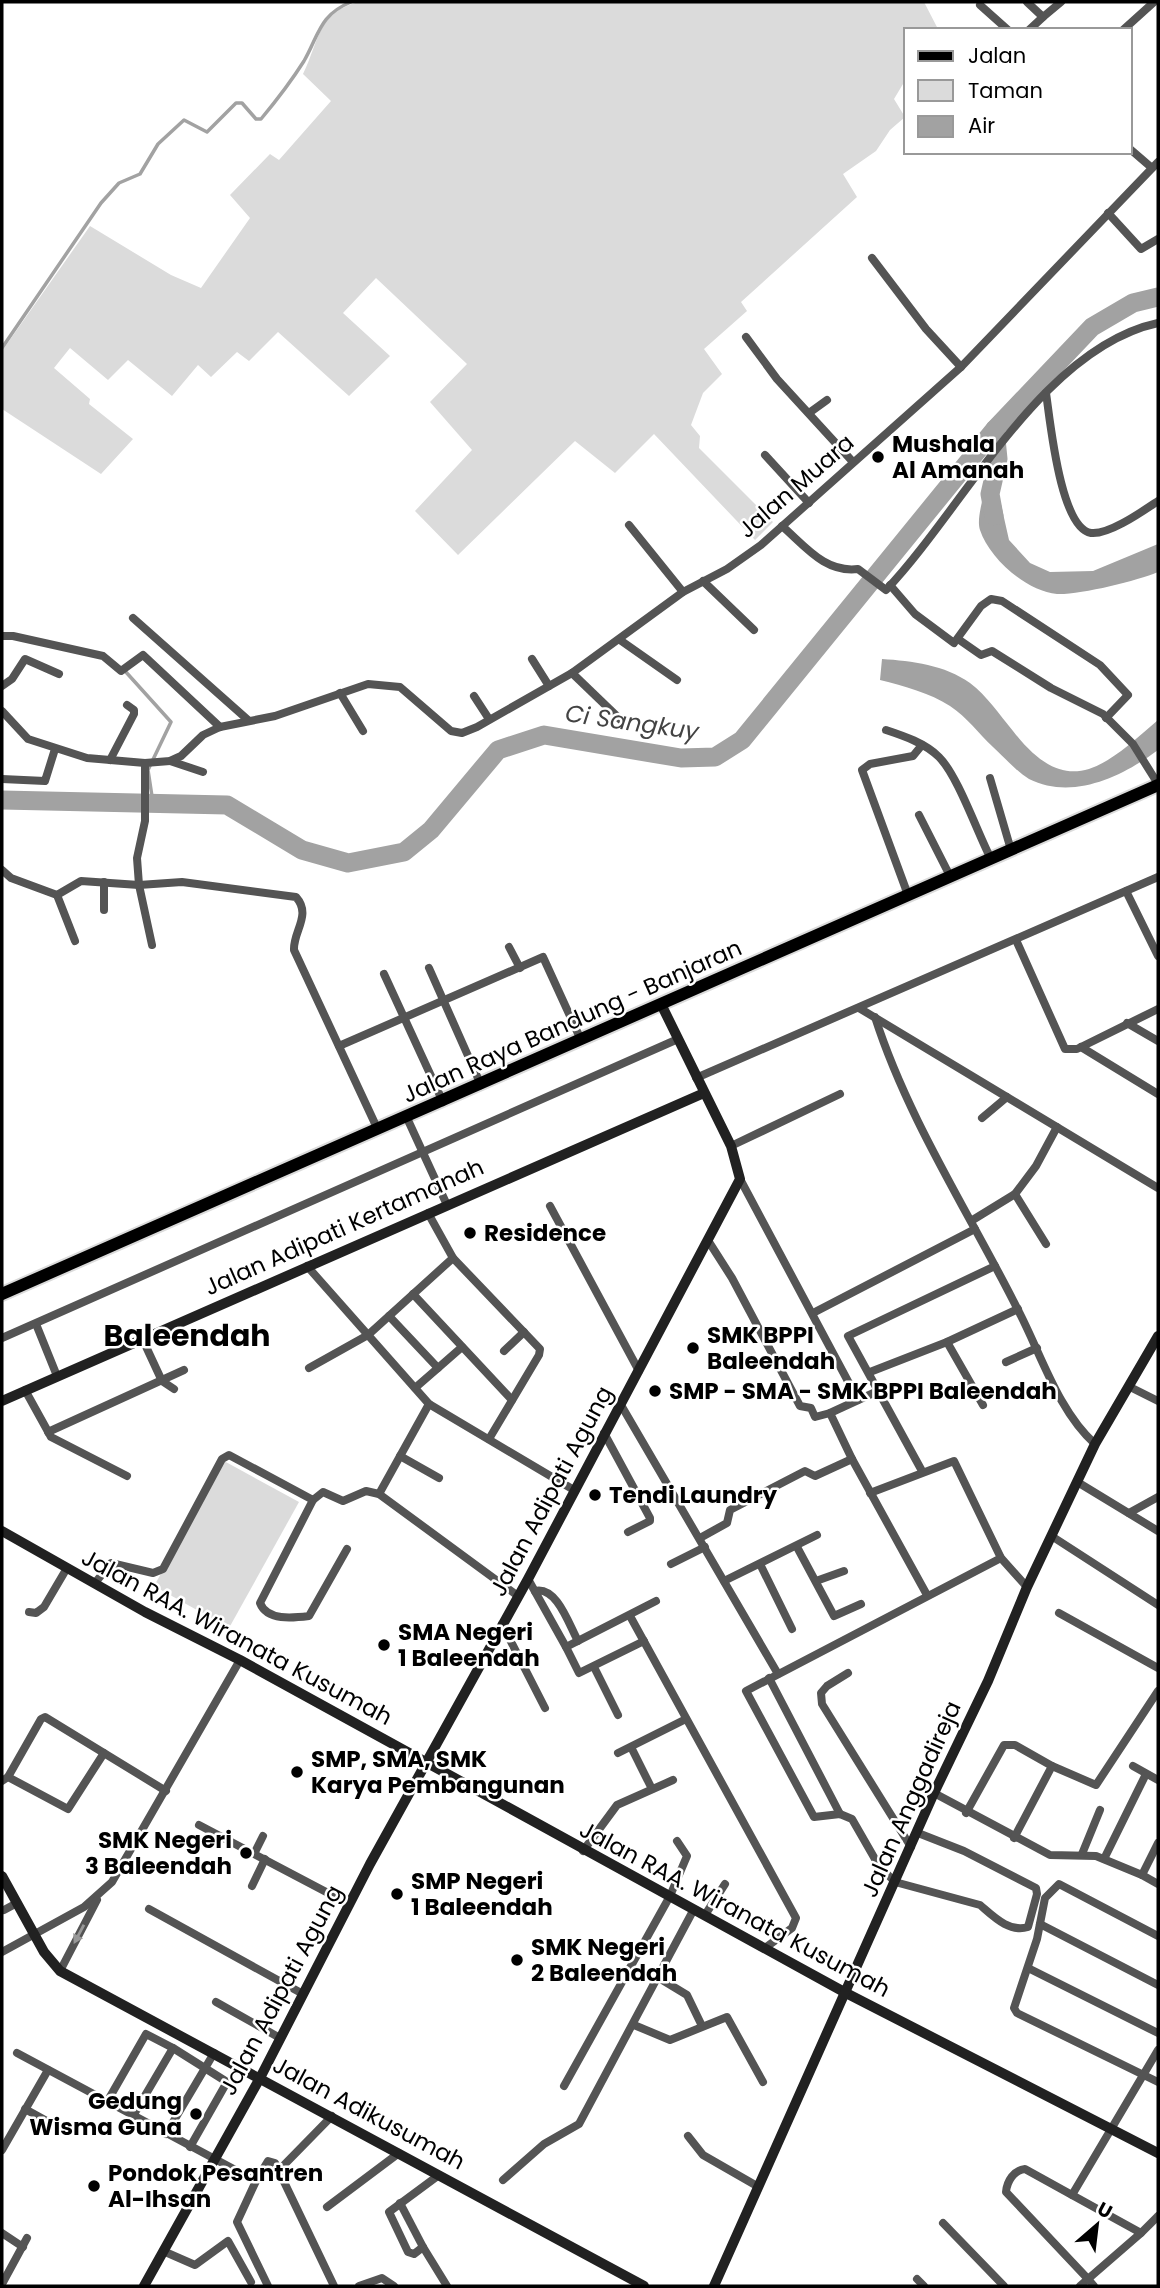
<svg xmlns="http://www.w3.org/2000/svg" width="1160" height="2288" font-family="Poppins,sans-serif">
<style>
.green{fill:#dbdbdb}
.water{fill:#a2a2a2}
.lines{fill:none;stroke-linecap:round;stroke-linejoin:round}
.stream{stroke:#a2a2a2;stroke-width:3.5}
.river{stroke:#a2a2a2;stroke-width:19}
.primary-casing{stroke:#dbdbdb;stroke-width:16}
.minor{stroke:#545454;stroke-width:8}
.secondary{stroke:#212121;stroke-width:10}
.primary{stroke:#000;stroke-width:12}
.oneway{fill:#989898}
.poi-dot{fill:#000;stroke:#fff;stroke-width:2.5}
.labels{text-anchor:middle;dominant-baseline:central;stroke-width:5;stroke-linejoin:round;paint-order:stroke}
.poi-label{font-size:23px;font-weight:bold;fill:#000;stroke:#fff;text-anchor:start}
.street-label{font-size:23px;fill:#000;stroke:#fff}
.water-label{font-size:24px;font-style:italic;fill:#434343;stroke:#fff}
.district-label{font-size:30px;font-weight:bold;fill:#000;stroke:#fff}
</style>
<rect width="100%" height="100%" fill="#fff"/>
<g class="green">
<path d="M359,2H924L938,29L906,30V79L894,99L905,117L890,130L876,151L843,174L857,197L741,302L747,311L704,349L722,374L703,393L691,425L700,436L699,448L773,522L755,540L654,434L615,473L575,441L458,555L415,511L472,450L430,402L467,364L376,278L343,313L390,356L349,396L278,332L249,361L237,352L211,377L198,365L172,396L128,360L108,380L70,348L54,368L90,399L89,404L133,439L101,474L2,409V351L90,226L171,275L201,288L250,218L230,195L270,154L279,160L331,101L303,74C319,42 317,12 359,2Z"/>
<path d="M224,1461L299,1502L229,1628L154,1586Z"/>
</g>
<g class="water">
<path d="M994,491H998L1009,540L1030,563L1050,572L1093,571L1158,544V572C1137,581 1079,595 1057,594C1026,591 989,558 980,530C977,521 981,507 983,497Z"/>
<path d="M882,659C912,661 945,665 970,683C987,696 999,714 1013,731C1068,802 1104,767 1158,720V750C1123,776 1073,801 1029,779C1017,772 1004,757 993,747C979,734 967,717 950,706C930,693 904,686 880,680Z"/>
</g>
<g class="lines">
<g class="stream">
<path d="M2,348L101,203L119,183L140,174L158,144L184,120L207,132L236,103H242L256,119H261C276,101 292,80 304,61C319,35 319,15 351,2"/>
<path d="M125,671L171,722L148,770L153,803"/>
</g>
<g class="river">
<path d="M994,516L990,494L998,459L995,429"/>
<path d="M2,800L227,805L302,850L348,863L404,852L431,830L498,750L544,735L681,758L715,757L742,740L995,429L1092,327L1133,303L1158,297"/>
</g>
<defs>
<path id="primary" d="M2,1294L1158,785"/>
</defs>
<use href="#primary" class="primary-casing"/>
<g class="minor">
<path d="M1027,2L1043,17L1029,30"/>
<path d="M980,5L1008,30"/>
<path d="M1043,17L1061,2"/>
<path d="M1123,30L1154,2"/>
<path d="M1130,149L1152,168"/>
<path d="M1108,213L1141,249L1158,239"/>
<path d="M872,258L926,329L961,367"/>
<path d="M746,337L777,379L853,462"/>
<path d="M1046,393C1050,419 1060,528 1091,533C1109,535 1143,511 1158,501"/>
<path d="M809,413L827,400"/>
<path d="M765,455L809,503"/>
<path d="M629,525L683,592"/>
<path d="M782,526C806,547 825,573 858,569L886,590C964,508 1042,348 1158,323"/>
<path d="M703,581L754,630"/>
<path d="M890,585L915,614L954,643L981,606L991,599L1002,601L1100,665L1128,695L1106,718"/>
<path d="M133,618L248,720"/>
<path d="M2,636H13L103,656L121,671L143,655L220,727"/>
<path d="M958,639L981,655L992,651L1051,688L1103,714L1133,744L1158,784"/>
<path d="M620,640L677,680"/>
<path d="M532,659L549,686"/>
<path d="M572,673L625,724"/>
<path d="M2,686L12,679L25,659L59,674"/>
<path d="M340,693L363,731"/>
<path d="M474,696L489,719"/>
<path d="M2,711L28,739L87,758L145,763L170,761L181,756L203,735L220,727L275,716L368,684L400,687L451,731L462,733L477,727L572,673L683,592L727,569L761,545L961,367L1158,162"/>
<path d="M886,730C904,736 925,743 939,757C958,776 977,832 991,859"/>
<path d="M110,760L134,714V710L127,705"/>
<path d="M170,761L203,772"/>
<path d="M145,763V821L137,858L139,885L152,945"/>
<path d="M990,778L1011,850"/>
<path d="M2,779L45,781L55,749"/>
<path d="M919,815L950,876"/>
<path d="M2,870L11,878L57,895L81,881L139,885L182,882L296,897C312,915 293,931 294,950L378,1130"/>
<path d="M1126,891L1158,956"/>
<path d="M57,895L75,941"/>
<path d="M908,895L862,770L870,764L913,756L922,745"/>
<path d="M104,910V882"/>
<path d="M1016,940L1065,1049H1077L1158,1009"/>
<path d="M509,947L520,968"/>
<path d="M429,968L481,1085"/>
<path d="M384,974L443,1102"/>
<path d="M859,1008L1158,1188"/>
<path d="M875,1017C908,1120 970,1214 1018,1310C1041,1354 1058,1411 1095,1444"/>
<path d="M1127,1023L1158,1041"/>
<path d="M339,1046L543,957L581,1040"/>
<path d="M1081,1047L1158,1094"/>
<path d="M696,1078L1158,877"/>
<path d="M407,1118L447,1205"/>
<path d="M982,1118L1007,1097"/>
<path d="M731,1146L840,1094"/>
<path d="M740,1179L858,1400"/>
<path d="M1015,1194L1046,1244"/>
<path d="M550,1206L639,1371"/>
<path d="M428,1213L453,1258L540,1349L539,1355L489,1439"/>
<path d="M971,1221L1015,1194L1036,1166L1057,1127"/>
<path d="M709,1242L732,1278L800,1406L811,1408L815,1417L830,1413"/>
<path d="M307,1266L429,1404L574,1490"/>
<path d="M413,1294L512,1400"/>
<path d="M813,1313L975,1229"/>
<path d="M389,1316L438,1368L415,1388"/>
<path d="M36,1324L57,1376"/>
<path d="M2,1338L678,1039"/>
<path d="M142,1338L162,1381L174,1389"/>
<path d="M947,1342L983,1405"/>
<path d="M504,1351L524,1332"/>
<path d="M1006,1362L1037,1348"/>
<path d="M309,1368L368,1335L453,1258"/>
<path d="M438,1368L462,1347"/>
<path d="M870,1372L947,1342L1018,1309"/>
<path d="M1130,1387L1158,1401"/>
<path d="M25,1390L51,1437L127,1476"/>
<path d="M880,1390L830,1413L852,1459L927,1595"/>
<path d="M621,1405L778,1674"/>
<path d="M48,1432L184,1370"/>
<path d="M604,1433L650,1518V1521L628,1532"/>
<path d="M400,1456L439,1478"/>
<path d="M922,1471L848,1336L995,1266"/>
<path d="M1079,1483L1158,1531"/>
<path d="M870,1493L954,1461L1001,1558L1027,1587"/>
<path d="M379,1494L429,1404"/>
<path d="M313,1500L260,1603C267,1621 293,1618 309,1616L347,1549"/>
<path d="M1129,1513L1158,1497"/>
<path d="M1053,1537L1158,1605"/>
<path d="M700,1538L727,1523L730,1510L805,1471L815,1476L852,1459"/>
<path d="M797,1547L834,1616L861,1604"/>
<path d="M671,1564L705,1547"/>
<path d="M760,1564L792,1629"/>
<path d="M528,1579L566,1647L656,1601"/>
<path d="M724,1581L817,1535"/>
<path d="M816,1581L844,1571"/>
<path d="M95,1583L111,1563L153,1573L163,1569L222,1459L229,1455L313,1500L323,1492L343,1501L366,1491L379,1494L518,1596"/>
<path d="M535,1591C557,1586 569,1625 578,1641"/>
<path d="M29,1612L36,1613L44,1607L67,1568"/>
<path d="M1059,1613L1158,1668"/>
<path d="M630,1616L796,1918L792,1928L765,1948"/>
<path d="M502,1624L545,1708"/>
<path d="M566,1647L579,1673L644,1641"/>
<path d="M594,1667L618,1715"/>
<path d="M848,1673L827,1686L821,1693L822,1704L911,1847"/>
<path d="M769,1678L840,1814"/>
<path d="M631,1747L652,1789"/>
<path d="M618,1753L686,1719"/>
<path d="M1052,1766L1096,1785L1158,1691"/>
<path d="M1133,1766L1158,1780"/>
<path d="M8,1777L41,1719L45,1717L166,1791"/>
<path d="M2,1781L8,1777L68,1809L104,1753"/>
<path d="M934,1793L1050,1855L1096,1856L1142,1875L1158,1843"/>
<path d="M966,1813L1004,1745H1015L1052,1766L1014,1838"/>
<path d="M199,1825L349,1904"/>
<path d="M918,1833L964,1851L1036,1888L1037,1894L1028,1927C1009,1933 993,1916 980,1905L895,1882L879,1866L852,1819L840,1814L814,1817L746,1691L1001,1558"/>
<path d="M583,1851L617,1805L673,1780"/>
<path d="M254,1854L263,1836"/>
<path d="M1082,1854L1100,1810"/>
<path d="M1104,1859L1146,1774"/>
<path d="M1142,1875L1158,1884"/>
<path d="M252,1886L265,1859"/>
<path d="M149,1909L303,1994"/>
<path d="M4,1910L17,1903"/>
<path d="M705,1915L725,1884"/>
<path d="M1040,1924L1158,1985"/>
<path d="M1158,1936L1059,1884L1045,1898L1037,1939L1014,2008L1017,2013L1158,2082"/>
<path d="M2,1952L84,1907L112,1882L240,1660"/>
<path d="M1028,1968L1158,2033"/>
<path d="M60,1971L97,1900"/>
<path d="M659,1978L687,1995L702,2026"/>
<path d="M216,2002L280,2038"/>
<path d="M634,2025L670,2040L727,2017L763,2082"/>
<path d="M17,2053L256,2181L237,2222L268,2286"/>
<path d="M564,2086L670,1896L687,1856L677,1841"/>
<path d="M107,2102L146,2034L173,2048"/>
<path d="M25,2109L63,2130"/>
<path d="M133,2116L173,2048L227,2082L190,2147"/>
<path d="M166,2134L214,2053"/>
<path d="M688,2136L703,2155L757,2186"/>
<path d="M2,2150L48,2070"/>
<path d="M284,2165L332,2116"/>
<path d="M439,2175L389,2212L408,2252L414,2254L423,2247L447,2286"/>
<path d="M503,2180L544,2144L579,2124L694,1909"/>
<path d="M256,2181L268,2161L275,2163L334,2286"/>
<path d="M1072,2195L1025,2169C1014,2170 1007,2181 1006,2192L1088,2279L1080,2286"/>
<path d="M400,2203L423,2247"/>
<path d="M327,2207L399,2153"/>
<path d="M943,2223L1004,2286"/>
<path d="M2,2233L23,2247"/>
<path d="M1141,2233L1158,2216"/>
<path d="M163,2251L195,2265L228,2241L251,2282"/>
<path d="M917,2279L924,2286"/>
<path d="M2,2284L27,2238"/>
<path d="M359,2286L382,2278L394,2286"/>
<path d="M1094,2286L1088,2279L1141,2233L1072,2195L1158,2050"/>
</g>
<g class="secondary">
<path d="M2,1401L704,1093"/>
<path d="M2,1531L145,1612L240,1660L846,1993L1158,2153"/>
<path d="M2,1876L44,1952L60,1971L644,2286"/>
<path d="M144,2286L260,2078L370,1864L528,1579L740,1179L731,1146L661,1004"/>
<path d="M714,2286L934,1793L988,1681L1027,1587L1095,1444L1158,1336"/>
</g>
<use href="#primary" class="primary"/>
</g>
<defs><path id="oneway-solid" d="M-6-.8H1V-3.2L6.5 0L1 3.2V.8H-6Z" transform="scale(1.75)"/></defs>
<use class="oneway" href="#oneway-solid" transform="translate(79 1934) rotate(118)"/>
<g class="poi-dot">
<circle cx="878" cy="457" r="7"/>
<circle cx="470" cy="1233" r="7"/>
<circle cx="693" cy="1348" r="7"/>
<circle cx="655" cy="1391" r="7"/>
<circle cx="595" cy="1495" r="7"/>
<circle cx="384" cy="1645" r="7"/>
<circle cx="297" cy="1772" r="7"/>
<circle cx="246" cy="1853" r="7"/>
<circle cx="397" cy="1894" r="7"/>
<circle cx="517" cy="1960" r="7"/>
<circle cx="196" cy="2114" r="7"/>
<circle cx="94" cy="2186" r="7"/>
</g>
<g class="labels">
<g class="poi-label">
<text x="892" y="444">Mushala<tspan x="892" dy="26">Al Amanah</tspan></text>
<text x="484" y="1233">Residence</text>
<text x="707" y="1335">SMK BPPI<tspan x="707" dy="26">Baleendah</tspan></text>
<text x="669" y="1391">SMP - SMA - SMK BPPI Baleendah</text>
<text x="609" y="1495">Tendi Laundry</text>
<text x="398" y="1632">SMA Negeri<tspan x="398" dy="26">1 Baleendah</tspan></text>
<text x="311" y="1759">SMP, SMA, SMK<tspan x="311" dy="26">Karya Pembangunan</tspan></text>
<text x="232" y="1840" text-anchor="end">SMK Negeri<tspan x="232" dy="26">3 Baleendah</tspan></text>
<text x="411" y="1881">SMP Negeri<tspan x="411" dy="26">1 Baleendah</tspan></text>
<text x="531" y="1947">SMK Negeri<tspan x="531" dy="26">2 Baleendah</tspan></text>
<text x="182" y="2101" text-anchor="end">Gedung<tspan x="182" dy="26">Wisma Guna</tspan></text>
<text x="108" y="2173">Pondok Pesantren<tspan x="108" dy="26">Al-Ihsan</tspan></text>
</g>
<g class="street-label">
<text transform="translate(796 486) rotate(-41)">Jalan Muara</text>
<text transform="translate(572 1021) rotate(-24)">Jalan Raya Bandung - Banjaran</text>
<text transform="translate(344 1227) rotate(-24)">Jalan Adipati Kertamanah</text>
<text transform="translate(551 1491) rotate(-62)">Jalan Adipati Agung</text>
<text transform="translate(237 1637) rotate(28)">Jalan RAA. Wiranata Kusumah</text>
<text transform="translate(911 1799) rotate(-66)">Jalan Anggadireja</text>
<text transform="translate(735 1909) rotate(28)">Jalan RAA. Wiranata Kusumah</text>
<text transform="translate(281 1990) rotate(-62)">Jalan Adipati Agung</text>
<text transform="translate(369 2113) rotate(28)">Jalan Adikusumah</text>
</g>
<g class="water-label">
<text transform="translate(632 722) rotate(8)">Ci Sangkuy</text>
</g>
<g class="district-label">
<text x="187" y="1335">Baleendah</text>
</g>
</g>
<rect width="1160" height="2288" fill="none" stroke="#000000" stroke-width="7"/>
<rect x="904" y="28" width="228" height="126" fill="#ffffff" stroke="#999999" stroke-width="2"/>
<rect x="918" y="51" width="35" height="10" fill="#000000" stroke="#999999" stroke-width="2"/>
<text x="968" y="63" font-size="21" fill="#000000">Jalan</text>
<rect x="918" y="80" width="35" height="21" fill="#dbdbdb" stroke="#999999" stroke-width="2"/>
<text x="968" y="98" font-size="21" fill="#000000">Taman</text>
<rect x="918" y="116" width="35" height="21" fill="#a2a2a2" stroke="#999999" stroke-width="2"/>
<text x="968" y="133" font-size="21" fill="#000000">Air</text>
<g transform="translate(1097 2225) rotate(28)" stroke="#ffffff" stroke-width="5" paint-order="stroke">
<path d="M0-5L12 26L0 18L-12 26Z" fill="#000000"/>
<text y="-10" font-size="19" font-weight="bold" text-anchor="middle" fill="#000000">U</text>
</g>
</svg>
